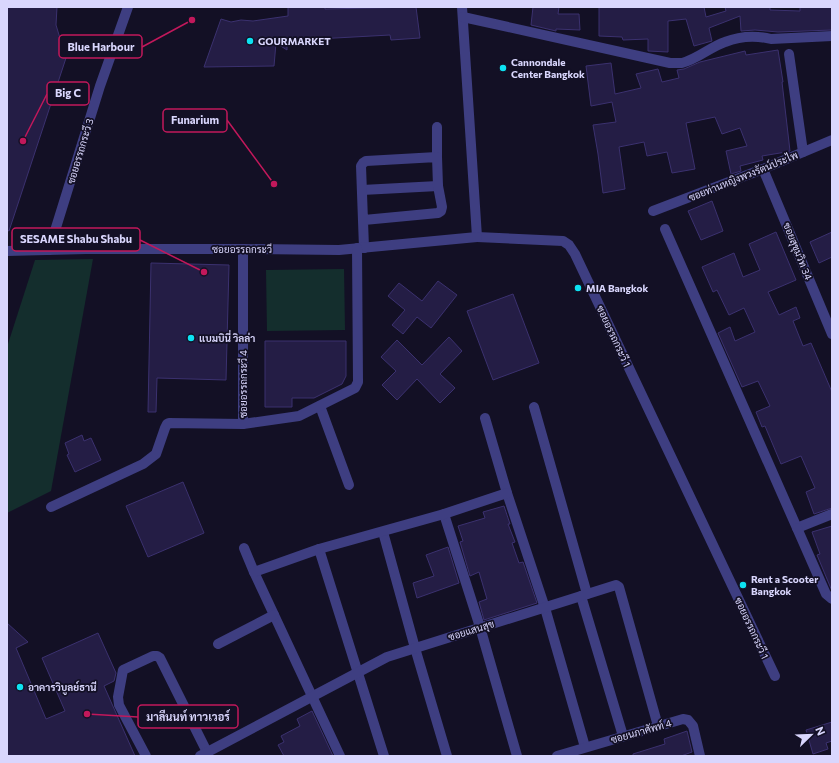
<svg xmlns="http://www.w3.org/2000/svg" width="839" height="763" font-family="Commissioner,Sarabun,sans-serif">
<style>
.green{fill:#142e2d}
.building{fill:#241d45;stroke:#3b316f}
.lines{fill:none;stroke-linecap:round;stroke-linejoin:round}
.minor{stroke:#3e3e81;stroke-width:10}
.poi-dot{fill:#0de2f2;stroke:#131025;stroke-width:1.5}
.labels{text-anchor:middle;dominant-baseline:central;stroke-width:3.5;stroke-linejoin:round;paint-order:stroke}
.poi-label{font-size:10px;font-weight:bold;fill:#d9d6fd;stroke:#131025;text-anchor:start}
.street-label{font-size:10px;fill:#d9d6fd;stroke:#131025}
.leader{fill:none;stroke:#c2185b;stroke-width:1.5}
.callout-dot{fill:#c2185b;stroke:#131025;stroke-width:1.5}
.callout{fill:#131025;stroke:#c2185b;stroke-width:1.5}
.callout-label{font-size:11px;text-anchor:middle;font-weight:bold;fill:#d9d6fd}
</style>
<rect width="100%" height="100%" fill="#131025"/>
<g class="green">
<path d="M93,259L51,491L7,513V347L35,260Z"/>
<path d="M344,269L345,330L267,331L266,270Z"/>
</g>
<g class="building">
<path d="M7,7H57L56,25L66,58L9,231L7,230Z"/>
<path d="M288,7H325V9L416,7L420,38L391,40L390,35L317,39H287V50L276,43L274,66L204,67L221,19L231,22L241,20L253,21L288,16Z"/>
<path d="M533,7H559L558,14H579L580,30L556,29V31L531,25Z"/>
<path d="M599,7H704L706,17L726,11L725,7H770V10L800,11V7H832V30L778,32L755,30L741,31L740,16L709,28L712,41L694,46L686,19L668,21V52L648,51V39L623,40L622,37L599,36Z"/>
<path d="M778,50L783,82H782L790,151L786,152L762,156L763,160L740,166L741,171L731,174L726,151L747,146L740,128L722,134L715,117L686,123L695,169L672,173L667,152L647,156L644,142L619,147L625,189L603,193L598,154L593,125L616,122L612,102L591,106L586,66L611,63L615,94L641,88L636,74L658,69L662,82L679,78L677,70L684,69L700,62L745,51L746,55Z"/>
<path d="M712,201L723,231L701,240L688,211Z"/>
<path d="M776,232L796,280L768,292L779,315L796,307L800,318L793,321L803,346L811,343L832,392V508L814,514L806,492L815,488L801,456L781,464L765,426L762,427L756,412L770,406L758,381L742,387L718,333L730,327L735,341L755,332L744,308L729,315L717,290L713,292L702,267L734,253L743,277L760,270L749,244Z"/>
<path d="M832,232V257L819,263L810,242Z"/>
<path d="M151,263L229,265L226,380L157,378L156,412H148Z"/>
<path d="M438,281L457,295L431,328L417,317L403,334L392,325L405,310L388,296L399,283L422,301Z"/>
<path d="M513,294L539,363L493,380L467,311Z"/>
<path d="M449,337L462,351L440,374L455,388L440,403L417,379L397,400L382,385L396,371L381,357L397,340L422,365Z"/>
<path d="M265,341H346V376L342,384L314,398H292V407H265Z"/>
<path d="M82,435L84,441L91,438L101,460L75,472L67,455L69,454L65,443Z"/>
<path d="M183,482L204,533L148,557L126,506Z"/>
<path d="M504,506L510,524H508L515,542L512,543L519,563L523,562L537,603L484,620L479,602L487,599L479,572L470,576L460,542L463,541L458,526L485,518L483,512Z"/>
<path d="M832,526V591L817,555L820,554L812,532Z"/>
<path d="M448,547L459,583L417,598L413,583L434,576L426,555Z"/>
<path d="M7,623L28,642L16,648L46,719L65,711L42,658L98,633L116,673L114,681L104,686L135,756H7Z"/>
<path d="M312,711L333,756H284L278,745L284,742L281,736L300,726L297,719Z"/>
<path d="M832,722V741L826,743L828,749L813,754L806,730Z"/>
<path d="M687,731L692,752L681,756H633V754L665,744L664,739Z"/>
</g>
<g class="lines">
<g class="minor">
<path d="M462,7L477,237L563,241L569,245L575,254L775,676"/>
<path d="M463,17L670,63C674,63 678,63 682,63C698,59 710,47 725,42C740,36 755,35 771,39L832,36"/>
<path d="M789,54L803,152"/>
<path d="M437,157V127"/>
<path d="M763,169L832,334"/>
<path d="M362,190L438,186"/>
<path d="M653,211L763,169L832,140"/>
<path d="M364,220L438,213L441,211L442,207L438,186L437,157L366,161L363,163L361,166L364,248"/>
<path d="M665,229L797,528L832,514"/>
<path d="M243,249V424"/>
<path d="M49,250L100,86L128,7"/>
<path d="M7,251L86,249H243L339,250L477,237"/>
<path d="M320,406L349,485"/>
<path d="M534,407L587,594"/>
<path d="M485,418L507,493L545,608L585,747"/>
<path d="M51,507L143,464L156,454L165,428L167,424L169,423L243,424L299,416L355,388L358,382L357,248"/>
<path d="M444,514L480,627L517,756"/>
<path d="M797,528L826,594L832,599"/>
<path d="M383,532L415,648L447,756"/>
<path d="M244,548L254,572L340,756"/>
<path d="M319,549L384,756"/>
<path d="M254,572L319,549L444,514L507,493"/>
<path d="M581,596L623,736"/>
<path d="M218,644L274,615"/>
<path d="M146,756L119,705L118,697L123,670L153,656H157L160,658L207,752"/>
<path d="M200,756L387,657L616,585L619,587L658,726"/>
<path d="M557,756L683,719L688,720L693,726L700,756"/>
</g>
</g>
<g class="poi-dot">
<circle cx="250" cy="41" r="4"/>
<circle cx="503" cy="68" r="4"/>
<circle cx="578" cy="288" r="4"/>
<circle cx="191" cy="338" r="4"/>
<circle cx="743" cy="585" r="4"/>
<circle cx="20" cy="687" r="4"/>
</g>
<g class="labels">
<g class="poi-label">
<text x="258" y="41">GOURMARKET</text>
<text x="511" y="62">Cannondale<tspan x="511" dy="12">Center Bangkok</tspan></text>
<text x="586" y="288">MIA Bangkok</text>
<text x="199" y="338">แบมบินี่ วิลล่า</text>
<text x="751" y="579">Rent a Scooter<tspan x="751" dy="12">Bangkok</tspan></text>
<text x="28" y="687">อาคารวิบูลย์ธานี</text>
</g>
<g class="street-label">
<text transform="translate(80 151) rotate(-73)">ซอยอรรถกระวี 3</text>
<text transform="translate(743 176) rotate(-22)">ซอยท่านหญิงพวงรัตน์ประไพ</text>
<text x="242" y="249">ซอยอรรถกระวี</text>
<text transform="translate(798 251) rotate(68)">ซอยสุขุมวิท 34</text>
<text transform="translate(614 336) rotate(65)">ซอยอรรถกระวี 1</text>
<text transform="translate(243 384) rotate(-90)">ซอยอรรถกระวี 4</text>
<text transform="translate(752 628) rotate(65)">ซอยอรรถกระวี 1</text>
<text transform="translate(471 630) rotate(-17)">ซอยแสนสุข</text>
<text transform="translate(641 731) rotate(-16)">ซอยนภาศัพท์ 4</text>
</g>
</g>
<path class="leader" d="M192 20L142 47M23 141L47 94M274 184L227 120M204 272L140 240M87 714L138 717"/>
<g class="callout-dot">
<circle cx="192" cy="20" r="4"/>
<circle cx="23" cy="141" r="4"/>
<circle cx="274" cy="184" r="4"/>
<circle cx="204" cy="272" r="4"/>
<circle cx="87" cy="714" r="4"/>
</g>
<g class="callout">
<rect x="59" y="35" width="83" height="23" rx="4"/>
<rect x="47" y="82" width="42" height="23" rx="4"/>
<rect x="163" y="109" width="64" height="23" rx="4"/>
<rect x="12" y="228" width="128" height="23" rx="4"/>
<rect x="138" y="705" width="100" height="23" rx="4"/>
</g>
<g class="callout-label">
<text x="101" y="51">Blue Harbour</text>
<text x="68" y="97">Big C</text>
<text x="195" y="124">Funarium</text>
<text x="76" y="243">SESAME Shabu Shabu</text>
<text x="188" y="721">มาลีนนท์ ทาวเวอร์</text>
</g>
<rect width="839" height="763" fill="none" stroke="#d9d6fd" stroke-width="16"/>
<g transform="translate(811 735) rotate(67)" stroke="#131025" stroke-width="3" paint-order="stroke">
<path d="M0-3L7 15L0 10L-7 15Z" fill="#d9d6fd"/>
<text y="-6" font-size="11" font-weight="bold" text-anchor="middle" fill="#d9d6fd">N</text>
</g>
</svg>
